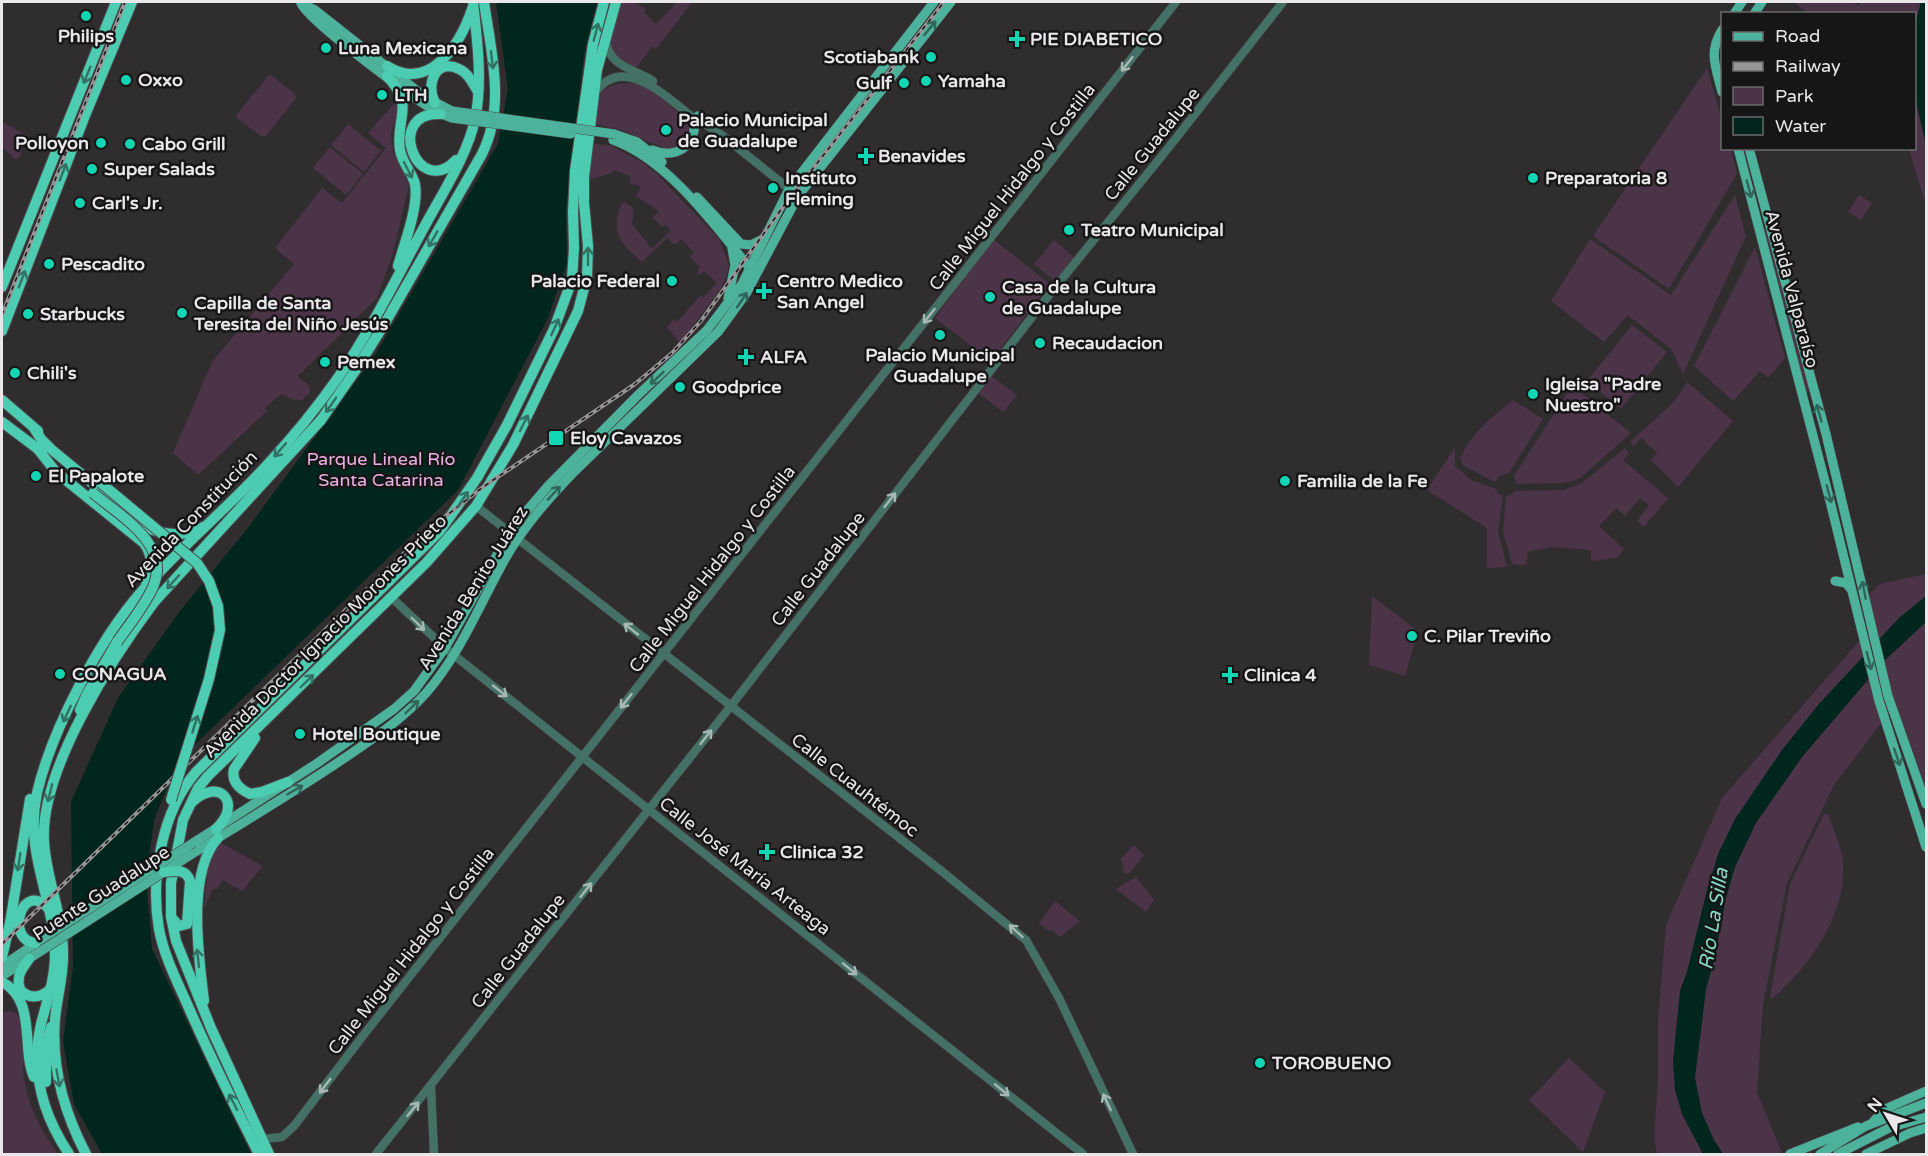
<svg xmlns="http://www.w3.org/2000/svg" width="1928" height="1156" font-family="'Varela Round',sans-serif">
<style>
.green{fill:#4b3348}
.water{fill:#00261e}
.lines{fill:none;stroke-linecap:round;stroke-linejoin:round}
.minor-casing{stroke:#4e4b4d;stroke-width:9}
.major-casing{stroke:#4e4b4d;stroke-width:10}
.highway-casing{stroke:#4e4b4d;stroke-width:12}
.minor{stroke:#437165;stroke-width:8}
.major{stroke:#4cb29b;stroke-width:9}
.highway{stroke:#4cccb0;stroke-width:10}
.rail-casing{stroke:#979496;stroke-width:4}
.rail{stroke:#171617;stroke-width:1.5;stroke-dasharray:4.5;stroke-linecap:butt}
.major-bridge-casing{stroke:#4e4b4d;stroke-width:10;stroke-linecap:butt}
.highway-bridge-casing{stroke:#4e4b4d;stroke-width:12;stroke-linecap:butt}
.major-bridge{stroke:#4cb29b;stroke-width:9}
.highway-bridge{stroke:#4cccb0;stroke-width:10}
.oneway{stroke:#326459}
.oneway2{stroke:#327164}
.oneway3{stroke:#a7b8b4}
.poi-dot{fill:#12d5b4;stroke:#171617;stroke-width:2}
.labels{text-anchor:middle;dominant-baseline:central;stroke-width:5;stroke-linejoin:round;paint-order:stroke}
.poi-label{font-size:18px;font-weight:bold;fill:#e9e7e9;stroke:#171617;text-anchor:start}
.street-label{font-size:18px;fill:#e9e7e9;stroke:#171617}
.park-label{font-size:18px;fill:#e8b1e1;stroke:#171617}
.water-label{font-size:20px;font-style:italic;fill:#83d9c3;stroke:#171617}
</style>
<rect width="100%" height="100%" fill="#302d2f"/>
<g class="green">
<path d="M622,2H634L646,9L644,12L656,24L677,2H688L691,4L656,49L653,46L636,68C630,67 627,65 623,62C600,48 616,22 622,2Z"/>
<path d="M1794,2H1853L1858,6L1861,2H1926V206L1909,149L1914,148V14L1807,13Z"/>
<path d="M1707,68L1722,121V148L1731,149L1737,174L1669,289L1593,236Z"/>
<path d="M271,75L295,94L296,98L265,137L261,136L237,118V114L268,76Z"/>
<path d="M628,83C631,83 634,83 637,84C649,87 689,118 691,129C685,141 680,148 666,149L621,130L595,124C597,97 596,85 628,83Z"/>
<path d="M397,100L398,107L391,135L393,152L409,185L393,253L377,298L298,376L309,386L310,392L302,400H294L281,394L265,408L267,411L198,475L173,453L212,362L294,264L275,248L322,188L342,203L386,148L368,133Z"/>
<path d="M2,122L27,135L19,158L15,159L2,147Z"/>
<path d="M348,124L381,151L364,172L331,145Z"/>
<path d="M592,143L612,146L642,162L655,172L719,239L729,265L727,275L722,287L680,343L667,327L674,319L677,322L701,295L703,297L717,283L704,271L699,275L697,274L699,266L690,257L694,252L681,239L675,245L667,238L642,262C627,249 612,238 618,215C619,209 620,206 624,202L631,206L634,211L632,224L652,249L671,230L665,225L663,227L652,218L659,211L637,197L636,195L641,188L638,185L629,183L631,177L615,170L610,174L594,178L587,184Z"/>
<path d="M330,147L363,174L346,195L313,168Z"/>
<path d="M1735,195L1746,236L1683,374L1671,349L1628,315L1604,342L1551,301L1590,239L1671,295Z"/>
<path d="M1859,195L1872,203L1861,220L1848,212Z"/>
<path d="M1766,228L1810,389L1808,392H1806L1762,234Z"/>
<path d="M993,239L1050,284L991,361L935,318Z"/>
<path d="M1054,240L1075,258L1056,282L1034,264Z"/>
<path d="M1755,247L1785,358L1768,378L1760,371L1733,401L1694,366Z"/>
<path d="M1632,325L1667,352L1621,409L1587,381Z"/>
<path d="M990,375L1017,395L1003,412L977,392Z"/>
<path d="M1687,382L1733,421L1678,487L1651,460L1657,453L1641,438L1634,446L1630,442L1675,401Z"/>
<path d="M1572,386L1631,433L1579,479L1563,483L1517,484L1514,476Z"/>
<path d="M1513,400L1543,419L1509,473L1500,476L1495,482L1464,466L1460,459C1470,434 1493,416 1513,400Z"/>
<path d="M1455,447V466L1471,480L1496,489L1498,493L1503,496L1498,532L1507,567L1487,568V528L1427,490Z"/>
<path d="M1625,448L1629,453L1623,460L1668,498L1644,527L1637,521L1649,505L1640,498L1625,516L1616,508L1599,526L1624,549L1617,558L1591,561V550L1551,547L1528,552L1526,565L1512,564L1503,531L1506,496L1511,495L1515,491L1564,490L1582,483Z"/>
<path d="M1926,574V788L1896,704L1834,785L1787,883L1763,1005L1757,1092L1782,1153L1657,1154L1654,1138L1658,1081V1021L1666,925L1722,798L1859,641L1875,627L1868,595L1880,584Z"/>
<path d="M1372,596L1418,631L1405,676L1369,665Z"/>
<path d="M1824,814H1828C1833,829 1842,847 1843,863C1847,914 1809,967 1772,999L1770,997L1790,884Z"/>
<path d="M219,842L263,866L242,891L223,880L217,889H213L204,908L208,864Z"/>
<path d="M1134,845L1144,855L1129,874L1124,873L1121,859Z"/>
<path d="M1136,877L1154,900L1146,912L1116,889Z"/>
<path d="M1055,901L1080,921L1060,937L1052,930L1050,932L1039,923Z"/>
<path d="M11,1011C29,1016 22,1055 23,1070C26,1103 40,1129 58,1154H2V1016L4,1012Z"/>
<path d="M1569,1058L1605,1092L1583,1152L1529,1100Z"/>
</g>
<g class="water">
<path d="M496,2H597L584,56L566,210L567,263L548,318L458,490L177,762L154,820L146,880L152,949L251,1154H102L74,1104L63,1041L73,967L71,802L118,698L180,611L248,528L375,355L498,144L508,89Z"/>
<path d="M1921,2H1926V148C1924,134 1920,120 1917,106C1912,73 1911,33 1921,2Z"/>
<path d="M1926,596V622L1884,661L1802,757L1756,823L1735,867L1725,902L1715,957L1706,989L1695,1078L1702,1113L1714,1140L1723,1154H1703L1682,1114L1675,1090L1673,1061L1680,991L1687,972L1708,886L1719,852L1735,819L1782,750L1819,704L1899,618Z"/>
</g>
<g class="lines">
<defs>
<g id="minor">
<path d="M606,41C609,67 635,69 653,81"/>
<path d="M594,94C623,51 668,99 695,119L699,120L723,136L798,196"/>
<path d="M476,506L944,873L1026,940L1059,998L1133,1154"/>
<path d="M392,598L445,648L1083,1154"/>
<path d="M431,1087L434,1154"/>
<path d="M262,1139L282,1137L294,1126L362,1037L1176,2"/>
<path d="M376,1154L730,707L1049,295L1169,147L1283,2"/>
</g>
<g id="major">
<path d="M301,3C307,20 407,93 427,106C435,112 443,115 452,118"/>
<path d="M301,3L315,10L425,97L452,111"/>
<path d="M1734,14L1742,2"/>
<path d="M1754,14L1762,2"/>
<path d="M1722,30C1708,52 1716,68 1722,92"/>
<path d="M614,134L637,142L662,162"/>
<path d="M613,140C669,160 715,226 753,272"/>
<path d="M1738,148L1830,501L1879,701L1926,847"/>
<path d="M1749,148L1826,434L1888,696L1926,804"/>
<path d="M652,150C669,157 687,153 693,134C696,127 693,121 698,116"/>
<path d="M697,197L741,244L751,245L763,239"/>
<path d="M728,299L735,265L732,248"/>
<path d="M1835,581L1846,583L1851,589"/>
<path d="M193,843L316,764L394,709L414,691L445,648L512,528L548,486L638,395L707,330L742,284L789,189L934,2"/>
<path d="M192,854C244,822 296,791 346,757C374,738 404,718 427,692C460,654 480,604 505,559C524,526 549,498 575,471L718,332L747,292L798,196L951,2"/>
<path d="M2,966L39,941"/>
<path d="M2,976L41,951"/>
<path d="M1873,1122L1885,1109L1926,1091"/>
<path d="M1790,1154L1858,1127"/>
<path d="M1820,1154L1866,1126L1926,1103"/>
<path d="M1838,1154L1889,1128L1926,1117"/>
<path d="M1866,1154L1910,1133L1926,1128"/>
</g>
<g id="highway">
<path d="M387,66C429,93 460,45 472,9"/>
<path d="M387,76C416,107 395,117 400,150C402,163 412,172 415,184C419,207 404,244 398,266"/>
<path d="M435,103C425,84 436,58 459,69C468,73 472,82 477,90"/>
<path d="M441,114C383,111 418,201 456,160"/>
<path d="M2,287L116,2"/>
<path d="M2,331L86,113L132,2"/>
<path d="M2,400L38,431"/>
<path d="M2,422L42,452"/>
<path d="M34,428L41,439L51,449L144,526C161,535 187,538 203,527"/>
<path d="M37,448L56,472L144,543C153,556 153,568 146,582"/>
<path d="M80,710L87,694L117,642"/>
<path d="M255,738L234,769C231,781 239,789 250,794L262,792L288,782"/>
<path d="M192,802C220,776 243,804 216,829"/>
<path d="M172,918L179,926L187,924L190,881"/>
<path d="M36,943C4,941 22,878 49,909"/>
<path d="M2,957L10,923L30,799"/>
<path d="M29,959C25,965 20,970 19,977C15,998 40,1003 52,987"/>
<path d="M2,982C37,1000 21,1048 34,1077"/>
<path d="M204,1001C199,958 186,873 218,838"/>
<path d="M46,1082V1047L51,1027"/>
<path d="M69,1154C43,1115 30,1072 41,1024C47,1001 55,979 55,954C54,896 24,854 37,793C52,729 99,640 142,591C181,546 227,509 267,465C292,438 316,409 337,379C372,329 399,273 428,220C444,191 469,151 475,119C483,82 477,39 473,2"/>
<path d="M86,1154C64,1112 51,1068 55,1019C57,998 63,978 63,957C64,916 46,880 44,841C40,769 113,657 155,601L321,420L355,371L385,323L482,154C506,106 491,52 484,2"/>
<path d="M259,1154C234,1105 210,1056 188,1006C177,981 164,956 159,929C150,878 162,811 196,772L440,531L477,478L507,425L554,329L572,280L574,248L573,212L575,171L593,44L604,2"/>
<path d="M269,1154L211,1028L176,941L171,917V883L183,820L198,788L208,776L426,563L476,506L513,445L578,311L587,277L588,246L584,203V177L597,70L616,2"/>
</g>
</defs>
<use href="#minor" class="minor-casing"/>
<use href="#major" class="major-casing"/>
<use href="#highway" class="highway-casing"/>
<use href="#minor" class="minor"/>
<use href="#major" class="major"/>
<use href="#highway" class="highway"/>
<defs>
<g id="rail">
<path d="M2,315L125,2"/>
<path d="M2,944L428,530L483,487L635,384L672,353L701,321L785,204L944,2"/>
</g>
</defs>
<use href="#rail" class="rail-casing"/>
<use href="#rail" class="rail"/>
<defs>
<g id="major-bridge">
<path d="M452,111L614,134"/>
<path d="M452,118L571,134"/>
<path d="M40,940L193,843"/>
<path d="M41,951L192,854"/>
</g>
<g id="highway-bridge">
<path d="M101,483L197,563L209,581L218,606L220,630L209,679L171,800"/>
<path d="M93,493C120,516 172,544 153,587C144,607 129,625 117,642"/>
<path d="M164,872C175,871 186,868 190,881"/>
</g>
</defs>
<use href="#major-bridge" class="major-bridge-casing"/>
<use href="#highway-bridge" class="highway-bridge-casing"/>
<use href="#major-bridge" class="major-bridge"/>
<use href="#highway-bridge" class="highway-bridge"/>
</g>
<defs><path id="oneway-shaft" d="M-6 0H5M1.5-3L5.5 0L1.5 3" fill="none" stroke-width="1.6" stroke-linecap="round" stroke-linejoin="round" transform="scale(1.5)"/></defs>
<g class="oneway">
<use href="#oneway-shaft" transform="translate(930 28) rotate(-51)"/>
<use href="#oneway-shaft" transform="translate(1749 189) rotate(75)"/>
<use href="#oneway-shaft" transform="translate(742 300) rotate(-56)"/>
<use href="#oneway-shaft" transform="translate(657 378) rotate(137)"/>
<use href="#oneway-shaft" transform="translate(1819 413) rotate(-106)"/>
<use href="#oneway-shaft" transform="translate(554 493) rotate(-47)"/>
<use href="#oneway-shaft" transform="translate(1829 494) rotate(75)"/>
<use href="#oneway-shaft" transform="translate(1864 590) rotate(-101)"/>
<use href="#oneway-shaft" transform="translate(1869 661) rotate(76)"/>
<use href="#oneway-shaft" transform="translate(412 707) rotate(-44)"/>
<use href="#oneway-shaft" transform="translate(1897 757) rotate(71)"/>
<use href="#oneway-shaft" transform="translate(295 790) rotate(-30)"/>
</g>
<g class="oneway2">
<use href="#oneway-shaft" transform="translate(596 32) rotate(-75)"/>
<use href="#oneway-shaft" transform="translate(492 60) rotate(83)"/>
<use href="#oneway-shaft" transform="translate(87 75) rotate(112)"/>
<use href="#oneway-shaft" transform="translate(408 170) rotate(63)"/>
<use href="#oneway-shaft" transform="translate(63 172) rotate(-69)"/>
<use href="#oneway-shaft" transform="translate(433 239) rotate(120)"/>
<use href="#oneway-shaft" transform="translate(588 256) rotate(-90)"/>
<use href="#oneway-shaft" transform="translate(22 279) rotate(-69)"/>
<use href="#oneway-shaft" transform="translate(555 327) rotate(-65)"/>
<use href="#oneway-shaft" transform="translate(331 405) rotate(125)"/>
<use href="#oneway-shaft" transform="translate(524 423) rotate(-63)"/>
<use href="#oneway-shaft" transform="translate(280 450) rotate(131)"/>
<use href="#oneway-shaft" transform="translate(463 499) rotate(-56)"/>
<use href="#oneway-shaft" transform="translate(173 582) rotate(132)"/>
<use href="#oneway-shaft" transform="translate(307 681) rotate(-44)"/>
<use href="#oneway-shaft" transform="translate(67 714) rotate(115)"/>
<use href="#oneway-shaft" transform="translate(195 724) rotate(-73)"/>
<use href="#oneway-shaft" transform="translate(50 793) rotate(104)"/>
<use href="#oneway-shaft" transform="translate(19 862) rotate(99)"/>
<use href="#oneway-shaft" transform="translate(198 958) rotate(-96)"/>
<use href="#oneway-shaft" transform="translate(58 1078) rotate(80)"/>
<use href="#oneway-shaft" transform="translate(233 1102) rotate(-117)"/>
</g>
<g class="oneway3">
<use href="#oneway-shaft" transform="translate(1127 64) rotate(128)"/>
<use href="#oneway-shaft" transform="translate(929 316) rotate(128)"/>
<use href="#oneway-shaft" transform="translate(890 500) rotate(-52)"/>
<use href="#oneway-shaft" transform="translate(418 624) rotate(44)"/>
<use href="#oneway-shaft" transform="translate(631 629) rotate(-142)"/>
<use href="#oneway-shaft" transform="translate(500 691) rotate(38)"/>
<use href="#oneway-shaft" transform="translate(626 701) rotate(128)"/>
<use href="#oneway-shaft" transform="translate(706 737) rotate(-52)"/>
<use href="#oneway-shaft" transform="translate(586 890) rotate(-52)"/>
<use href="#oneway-shaft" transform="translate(1016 931) rotate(-138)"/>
<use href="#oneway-shaft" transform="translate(850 969) rotate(39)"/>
<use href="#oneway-shaft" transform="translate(325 1086) rotate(127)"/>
<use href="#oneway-shaft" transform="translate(1002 1090) rotate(39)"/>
<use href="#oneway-shaft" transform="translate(1107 1102) rotate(-115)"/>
<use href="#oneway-shaft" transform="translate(413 1109) rotate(-51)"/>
</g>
<g class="poi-dot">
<circle cx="86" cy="16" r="6"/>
<path d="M1014 30h6v6h6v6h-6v6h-6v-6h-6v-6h6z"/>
<circle cx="326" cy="48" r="6"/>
<circle cx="931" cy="57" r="6"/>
<circle cx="126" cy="80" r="6"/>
<circle cx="926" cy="81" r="6"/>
<circle cx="904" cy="83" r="6"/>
<circle cx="382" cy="95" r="6"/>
<circle cx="666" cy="130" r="6"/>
<circle cx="101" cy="143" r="6"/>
<circle cx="130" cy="144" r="6"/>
<path d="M863 147h6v6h6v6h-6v6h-6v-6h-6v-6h6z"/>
<circle cx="92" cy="169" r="6"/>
<circle cx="1533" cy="178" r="6"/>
<circle cx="773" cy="188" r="6"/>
<circle cx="80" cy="203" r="6"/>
<circle cx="1069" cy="230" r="6"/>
<circle cx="49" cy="264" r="6"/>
<circle cx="672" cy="281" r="6"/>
<path d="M761 282h6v6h6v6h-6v6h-6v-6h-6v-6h6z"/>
<circle cx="990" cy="297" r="6"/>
<circle cx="182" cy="313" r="6"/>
<circle cx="28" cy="314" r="6"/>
<circle cx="940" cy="335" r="6"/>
<circle cx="1040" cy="343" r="6"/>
<path d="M743 348h6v6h6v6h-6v6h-6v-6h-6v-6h6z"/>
<circle cx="325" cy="362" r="6"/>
<circle cx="15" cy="373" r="6"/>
<circle cx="680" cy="387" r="6"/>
<circle cx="1533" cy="394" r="6"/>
<rect x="548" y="430" width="16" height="16" rx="3"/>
<circle cx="36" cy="476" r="6"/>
<circle cx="1285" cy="481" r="6"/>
<circle cx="1412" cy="636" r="6"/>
<circle cx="60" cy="674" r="6"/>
<path d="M1227 666h6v6h6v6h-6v6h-6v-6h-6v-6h6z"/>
<circle cx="300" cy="734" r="6"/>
<path d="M764 843h6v6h6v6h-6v6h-6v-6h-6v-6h6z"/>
<circle cx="1260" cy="1063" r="6"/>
</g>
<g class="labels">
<g class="poi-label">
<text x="86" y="36" text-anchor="middle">Philips</text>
<text x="1030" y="39">PIE DIABETICO</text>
<text x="338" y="48">Luna Mexicana</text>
<text x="919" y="57" text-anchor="end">Scotiabank</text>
<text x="138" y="80">Oxxo</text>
<text x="938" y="81">Yamaha</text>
<text x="892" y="83" text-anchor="end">Gulf</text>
<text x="394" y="95">LTH</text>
<text x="678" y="120">Palacio Municipal<tspan x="678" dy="21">de Guadalupe</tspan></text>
<text x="89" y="143" text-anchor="end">Polloyon</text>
<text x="142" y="144">Cabo Grill</text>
<text x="878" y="156">Benavides</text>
<text x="104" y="169">Super Salads</text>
<text x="785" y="178">Instituto<tspan x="785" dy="21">Fleming</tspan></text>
<text x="1545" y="178">Preparatoria 8</text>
<text x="92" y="203">Carl's Jr.</text>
<text x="1081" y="230">Teatro Municipal</text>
<text x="61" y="264">Pescadito</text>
<text x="660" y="281" text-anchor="end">Palacio Federal</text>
<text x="777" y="281">Centro Medico<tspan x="777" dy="21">San Angel</tspan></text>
<text x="1002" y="287">Casa de la Cultura<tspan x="1002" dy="21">de Guadalupe</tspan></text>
<text x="194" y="303">Capilla de Santa<tspan x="194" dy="21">Teresita del Niño Jesús</tspan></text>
<text x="40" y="314">Starbucks</text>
<text x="1052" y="343">Recaudacion</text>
<text x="940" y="355" text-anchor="middle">Palacio Municipal<tspan x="940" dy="21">Guadalupe</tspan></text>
<text x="760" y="357">ALFA</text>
<text x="337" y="362">Pemex</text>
<text x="27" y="373">Chili's</text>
<text x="1545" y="384">Igleisa "Padre<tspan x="1545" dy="21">Nuestro"</tspan></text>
<text x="692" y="387">Goodprice</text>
<text x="570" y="438">Eloy Cavazos</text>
<text x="48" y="476">El Papalote</text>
<text x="1297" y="481">Familia de la Fe</text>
<text x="1424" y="636">C. Pilar Treviño</text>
<text x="72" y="674">CONAGUA</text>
<text x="1244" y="675">Clinica 4</text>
<text x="312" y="734">Hotel Boutique</text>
<text x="780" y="852">Clinica 32</text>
<text x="1272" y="1063">TOROBUENO</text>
</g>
<g class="street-label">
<text transform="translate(1152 144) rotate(-51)">Calle Guadalupe</text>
<text transform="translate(1012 187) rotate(-52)">Calle Miguel Hidalgo y Costilla</text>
<text transform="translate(1792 289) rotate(75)">Avenida Valparaíso</text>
<text transform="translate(191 519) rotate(-46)">Avenida Constitución</text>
<text transform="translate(712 569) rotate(-52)">Calle Miguel Hidalgo y Costilla</text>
<text transform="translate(818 569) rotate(-52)">Calle Guadalupe</text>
<text transform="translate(473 588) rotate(-58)">Avenida Benito Juárez</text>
<text transform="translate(325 636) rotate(-45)">Avenida Doctor Ignacio Morones Prieto</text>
<text transform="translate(855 785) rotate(38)">Calle Cuauhtémoc</text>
<text transform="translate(745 866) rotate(38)">Calle José María Arteaga</text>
<text transform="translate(101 893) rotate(-33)">Puente Guadalupe</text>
<text transform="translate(411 951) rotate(-52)">Calle Miguel Hidalgo y Costilla</text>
<text transform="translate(518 951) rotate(-52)">Calle Guadalupe</text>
</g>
<g class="park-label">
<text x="381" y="459">Parque Lineal Río<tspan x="381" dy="21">Santa Catarina</tspan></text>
</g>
<g class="water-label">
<text transform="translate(1714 919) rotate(-81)">Río La Silla</text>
</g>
</g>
<rect width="1928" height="1156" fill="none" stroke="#e9e7e9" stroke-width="6"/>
<rect x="1721" y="12" width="195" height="138" fill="#171617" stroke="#6b6a6b" stroke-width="1.5"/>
<rect x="1733" y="32" width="30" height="9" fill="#4cb29b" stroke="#6b6a6b" stroke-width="1.5"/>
<text x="1775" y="42" font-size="18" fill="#e9e7e9">Road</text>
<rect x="1733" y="62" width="30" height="9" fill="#979496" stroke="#6b6a6b" stroke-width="1.5"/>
<text x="1775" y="72" font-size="18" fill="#e9e7e9">Railway</text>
<rect x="1733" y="87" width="30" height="18" fill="#4b3348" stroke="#6b6a6b" stroke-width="1.5"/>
<text x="1775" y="102" font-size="18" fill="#e9e7e9">Park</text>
<rect x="1733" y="117" width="30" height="18" fill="#00261e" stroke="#6b6a6b" stroke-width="1.5"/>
<text x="1775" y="132" font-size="18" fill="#e9e7e9">Water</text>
<g transform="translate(1886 1114) rotate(309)" stroke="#171617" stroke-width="4.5" paint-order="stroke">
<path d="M0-4.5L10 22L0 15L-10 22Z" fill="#e9e7e9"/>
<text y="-9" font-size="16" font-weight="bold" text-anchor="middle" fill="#e9e7e9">N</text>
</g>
</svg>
